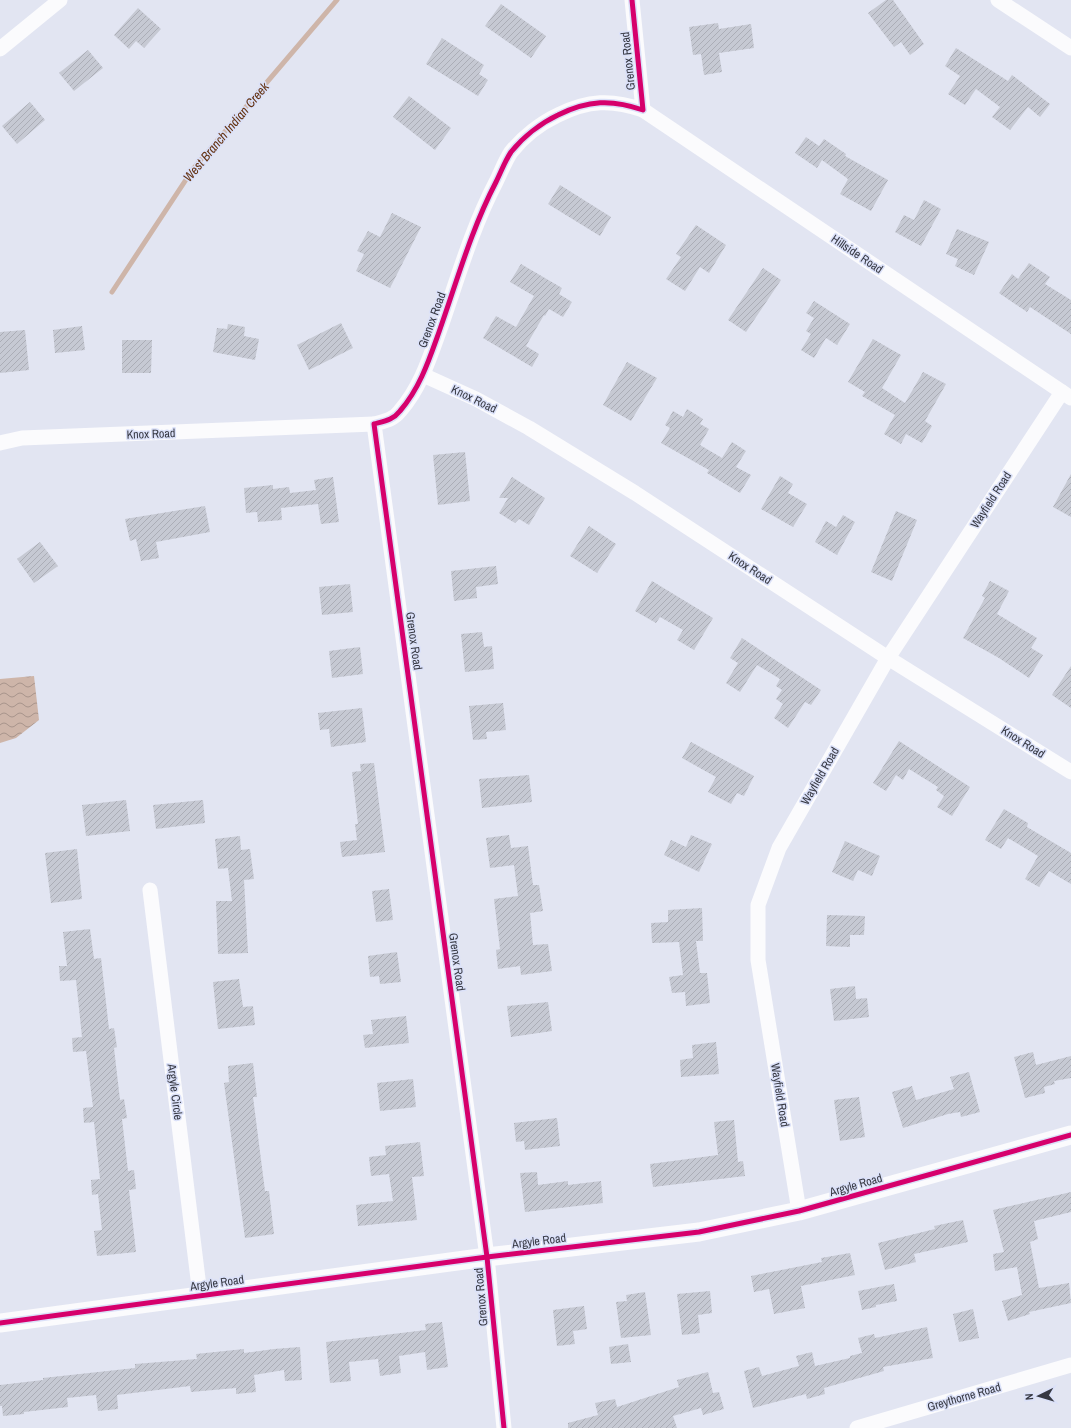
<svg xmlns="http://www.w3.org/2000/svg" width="1071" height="1428" font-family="'Archivo Narrow',sans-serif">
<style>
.water{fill:url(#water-waves)}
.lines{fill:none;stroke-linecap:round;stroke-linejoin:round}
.stream{stroke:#ceb5a9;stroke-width:5}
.building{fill:url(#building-hatch)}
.minor{stroke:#fbfbfd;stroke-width:15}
.tertiary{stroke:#fbfbfd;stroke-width:19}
.cycleway-casing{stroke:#dbe1f9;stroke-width:8}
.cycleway{stroke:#d6006c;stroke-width:5}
.labels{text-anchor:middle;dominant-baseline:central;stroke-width:3;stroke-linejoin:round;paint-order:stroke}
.street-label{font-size:12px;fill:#363842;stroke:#dbe1f9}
.water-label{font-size:13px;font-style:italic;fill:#643211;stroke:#dbe1f9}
</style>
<defs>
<pattern id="water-waves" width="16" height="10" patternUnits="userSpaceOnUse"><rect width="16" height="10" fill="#ceb5a9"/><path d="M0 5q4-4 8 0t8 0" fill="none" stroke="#a8948b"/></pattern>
<pattern id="building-hatch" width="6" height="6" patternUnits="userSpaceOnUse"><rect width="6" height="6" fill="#c6c9d3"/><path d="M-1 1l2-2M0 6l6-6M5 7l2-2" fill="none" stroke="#abadb6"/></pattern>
</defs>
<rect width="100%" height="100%" fill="#e2e5f2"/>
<path class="water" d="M34,676L39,720L16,738L0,743V679Z"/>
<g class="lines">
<path class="stream" d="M112,292L193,169L337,0"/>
</g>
<g class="building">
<path d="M886,0H893L924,44L910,55L901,42L894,47L868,13Z"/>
<path d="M501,4L546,36L531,58L485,26Z"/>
<path d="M138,8L161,29L144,48L136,41L129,49L114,35Z"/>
<path d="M718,23L719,29L751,24L754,48L719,53L722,72L704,75L701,54L693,55L689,27Z"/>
<path d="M442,38L484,65L479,74L488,80L478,96L426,64Z"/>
<path d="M956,48L1008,81L1012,75L1050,104L1040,117L1028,107L1010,130L992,117L1000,107L976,89L965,105L948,94L960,76L945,66Z"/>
<path d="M88,50L103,68L74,91L59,73Z"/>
<path d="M409,96L451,128L435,150L393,117Z"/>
<path d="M30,102L45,120L17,144L2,126Z"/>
<path d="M806,137L819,146L824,139L846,154L845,156L888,180L871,211L840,194L848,179L822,160L817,168L795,153Z"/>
<path d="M560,185L611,217L600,236L548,204Z"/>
<path d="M924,200L941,209L921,246L895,232L904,215L914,220Z"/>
<path d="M392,213L421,227L390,288L356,271L364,254L357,251L368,231L380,237Z"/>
<path d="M696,225L726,245L709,273L700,267L685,291L666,279L681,257L676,254Z"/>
<path d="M957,229L989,242L974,275L955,266L958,259L946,254Z"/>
<path d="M1029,263L1050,277L1045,284L1071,300V334L1030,307L1027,312L999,293L1012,274L1018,279Z"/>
<path d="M521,264L562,288L559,294L572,302L563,317L549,309L545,316L544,315L526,346L539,354L532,367L483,338L496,316L516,327L534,296L510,282Z"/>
<path d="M763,268L781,280L746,332L728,320Z"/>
<path d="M814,301L850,324L837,345L826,338L814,358L801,350L811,334L806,331L814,318L806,313Z"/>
<path d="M341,323L353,348L309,370L297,345Z"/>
<path d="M228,324L245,327L244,336L259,339L255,360L213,352L217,328L227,329Z"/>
<path d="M82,326L85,350L55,353L53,330Z"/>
<path d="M25,330L29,370L0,373V332Z"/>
<path d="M873,339L901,355L882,388L905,403L923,372L946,384L925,421L932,426L922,443L906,434L901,444L884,434L895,415L862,396L865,392L848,382Z"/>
<path d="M122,340H152L151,373H122Z"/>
<path d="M627,362L657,378L631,421L603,405Z"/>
<path d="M687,409L703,419L700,424L709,429L700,445L722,458L732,442L746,451L736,467L751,475L740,493L707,473L709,470L661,443L670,428L665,425L673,411L683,417Z"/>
<path d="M465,452L470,501L438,505L433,455Z"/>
<path d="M1071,474V517L1053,507Z"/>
<path d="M780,476L793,484L788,493L807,504L793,527L761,509Z"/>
<path d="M333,477L339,522L321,524L318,504L281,508L282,520L258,522L257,512L246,513L244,488L273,485V489L289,487L290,493L316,490L314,480Z"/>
<path d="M512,477L545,498L529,525L519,519L515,523L499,513L508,498H499Z"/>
<path d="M205,506L210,532L156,542L159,558L141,561L136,539L130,541L125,519Z"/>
<path d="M896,511L917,520L892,581L871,572Z"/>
<path d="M843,515L855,522L837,555L815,542L826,521L836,527Z"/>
<path d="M589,526L616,544L597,573L570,556Z"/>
<path d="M40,542L58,566L34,583L17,559Z"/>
<path d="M496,566L498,584L476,587L477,598L454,601L451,571Z"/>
<path d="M652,581L713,618L694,650L677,640L683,630L660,617L656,623L635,611Z"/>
<path d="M990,581L1009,591L997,614L1037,638L1031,648L1043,655L1029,678L999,658L963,638L985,598L982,596Z"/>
<path d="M350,584L353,612L322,615L319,587Z"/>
<path d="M482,632L484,647L492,646L494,669L465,672L461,634Z"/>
<path d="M742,638L821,690L811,705L805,702L788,728L774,718L783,704L776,699L782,690L776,686L780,679L757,665L740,692L726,683L738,663L730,658Z"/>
<path d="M360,647L363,674L332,678L329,651Z"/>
<path d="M1071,666V708L1052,695Z"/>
<path d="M503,703L506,730L486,732L487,739L473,740L469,706Z"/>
<path d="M362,708L366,742L331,747L329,729L320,730L318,713Z"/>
<path d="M899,741L970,787L952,816L937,807L944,796L936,790L938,787L909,769L903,780L896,775L886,791L873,783Z"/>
<path d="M691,742L754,776L744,796L737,793L731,804L708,792L716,777L682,758Z"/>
<path d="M374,763L385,852L342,857L340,842L357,840L355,824H358L352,772L361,771L360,764Z"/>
<path d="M529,775L532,802L482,808L479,779Z"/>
<path d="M126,800L130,831L86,836L82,805Z"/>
<path d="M203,800L205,823L156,829L153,805Z"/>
<path d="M1004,809L1028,823L1027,827L1071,853V884L1049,871L1039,887L1025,879L1038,856L1008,838L1001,849L985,840Z"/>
<path d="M509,835L511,848L528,846L533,885H539L543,911L530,913L533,945L548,944L552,971L521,975L520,966L498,969L496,950L500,949L494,899L518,896L514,865L490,868L486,838Z"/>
<path d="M691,835L712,844L699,872L664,855L671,840L686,847Z"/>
<path d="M240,836L241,850L250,849L254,879L244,880L248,953L218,954L216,901H232L228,868L218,869L215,839Z"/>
<path d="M845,841L880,856L872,876L858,870L853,881L832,872Z"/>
<path d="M77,849L82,899L51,903L45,853Z"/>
<path d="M389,889L393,920L376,922L372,891Z"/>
<path d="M702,908L703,941H696L700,973H707L710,1003L686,1006L685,992L672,993L669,977L683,975L679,942L652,943L651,923L668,922V910Z"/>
<path d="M827,915L865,916L864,935H850V947L826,946Z"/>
<path d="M90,929L94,959L101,958L109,1029L114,1028L117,1047L114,1048L120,1100L124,1099L127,1118L122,1119L128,1171L134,1170L136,1189L129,1190L136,1252L97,1256L94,1231L102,1230L98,1194L92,1195L91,1180L100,1179L94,1122L84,1123L83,1108L93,1107L86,1051L73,1052L72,1038L82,1037L76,980L60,981L59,966H67L63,932Z"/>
<path d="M397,952L401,982L380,984L379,976L370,977L368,956Z"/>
<path d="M239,979L243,1007L253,1006L255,1025L218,1029L213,982Z"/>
<path d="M855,986L856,999L867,998L869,1017L834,1021L830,989Z"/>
<path d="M548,1002L552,1031L511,1037L507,1006Z"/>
<path d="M406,1016L409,1043L365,1048L363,1035L373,1034L371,1020Z"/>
<path d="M716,1042L719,1074L681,1077L680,1060L693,1058L692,1045Z"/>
<path d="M1033,1052L1036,1065L1071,1056V1078L1054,1081L1055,1084L1044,1087L1045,1093L1025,1098L1014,1057Z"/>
<path d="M253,1063L257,1097H253L265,1191H269L274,1234L245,1238L224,1083L229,1082L228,1066Z"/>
<path d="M969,1072L980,1112L961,1117L960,1112L948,1114L903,1128L892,1092L912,1086L916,1100L954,1089L950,1077Z"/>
<path d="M413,1079L416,1107L380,1111L377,1083Z"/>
<path d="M859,1097L865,1137L840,1141L834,1100Z"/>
<path d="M557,1118L560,1146L525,1150L524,1141L516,1142L514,1123Z"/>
<path d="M734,1120L738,1162L743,1161L745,1176L653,1187L650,1164L718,1155L714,1122Z"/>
<path d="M420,1142L424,1176L412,1177L417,1220L358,1226L356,1205L393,1201L389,1174L371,1176L369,1157L386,1155L385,1146Z"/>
<path d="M537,1172L538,1185L568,1181V1185L601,1181L603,1203L525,1212L520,1173Z"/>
<path d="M1071,1192V1212L1034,1221L1038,1239L1030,1242L1039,1288L1069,1283L1071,1303L1029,1312L1030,1314L1008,1321L1002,1301L1022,1295L1017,1267L995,1271L993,1254L1004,1252L993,1210Z"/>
<path d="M963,1220L968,1242L914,1254L916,1262L885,1270L878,1243L935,1229L934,1226Z"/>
<path d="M850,1253L855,1275L801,1286L805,1308L774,1314L769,1289L754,1292L751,1276L822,1262L821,1258Z"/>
<path d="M894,1284L897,1301L876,1305V1307L862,1310L858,1291Z"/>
<path d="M710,1291L712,1313L698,1315L700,1333L682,1335L677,1294Z"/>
<path d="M645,1292L651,1335L621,1338L616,1302L627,1301L626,1295Z"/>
<path d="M584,1306L587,1329L573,1331L575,1344L557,1346L553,1310Z"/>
<path d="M973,1309L979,1338L959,1342L953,1314Z"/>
<path d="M442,1322L448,1367L427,1370L425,1352L399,1356L401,1373L380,1376L378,1359L349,1362L351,1381L330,1383L326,1342L426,1330L425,1324Z"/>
<path d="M927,1327L933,1358L883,1367L884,1371L824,1388L825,1394L807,1399L806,1394L753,1408L744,1371L759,1367L762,1376L799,1366L796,1356L812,1352L815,1366L850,1358V1356L862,1353L858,1338L874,1334L875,1338Z"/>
<path d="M628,1344L631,1362L611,1364L609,1347Z"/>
<path d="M300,1347L302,1380L285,1381L284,1370L254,1375L256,1392L236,1394V1388L191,1392L190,1386L117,1395L118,1409L98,1411L96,1395L67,1398L68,1407L24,1412V1414L3,1416L2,1406H0V1385L43,1380V1378L135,1368V1364L197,1359L196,1354L244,1349V1353L274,1349Z"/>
<path d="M708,1372L713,1393L719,1392L724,1409L703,1415L701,1408L673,1416L677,1428H568V1423L598,1415L595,1403L615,1399L617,1407L679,1387L677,1380Z"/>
</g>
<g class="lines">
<g class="minor">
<path d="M998,0L1071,48"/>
<path d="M0,49L60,0"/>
<path d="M643,110L1071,398"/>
<path d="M423,375L476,399L529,428L635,493L888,658L1071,772"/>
<path d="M0,443L22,438L374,424"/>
<path d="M150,890L200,1295"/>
<path d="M799,1211L758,960V905L779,848L888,658L1062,392"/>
<path d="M504,1428L487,1257L374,424C385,421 393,420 400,411C420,388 429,360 439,332C457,281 471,230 496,182C501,172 505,161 511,152C523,137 541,123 558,115C588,100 612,99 643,110L632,0"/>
<path d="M857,1428L1071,1365"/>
</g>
<path class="tertiary" d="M0,1323L487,1257L699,1232L799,1211L1071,1135"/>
<defs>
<g id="cycleway">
<path d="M0,1323L487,1257L699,1232L799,1211L1071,1135"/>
<path d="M504,1428L487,1257L374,424C385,421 393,420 400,411C420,388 429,360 439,332C457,281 471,230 496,182C501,172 505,161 511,152C523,137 541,123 558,115C588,100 612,99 643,110L632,0"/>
</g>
</defs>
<use href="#cycleway" class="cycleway-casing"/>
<use href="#cycleway" class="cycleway"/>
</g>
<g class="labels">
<g class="street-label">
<text transform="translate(628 61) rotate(-96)">Grenox Road</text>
<text transform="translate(857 254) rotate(34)">Hillside Road</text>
<text transform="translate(432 320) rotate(-70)">Grenox Road</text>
<text transform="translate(474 399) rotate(26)">Knox Road</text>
<text transform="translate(151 434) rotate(-2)">Knox Road</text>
<text transform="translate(991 500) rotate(-57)">Wayfield Road</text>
<text transform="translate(750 568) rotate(33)">Knox Road</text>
<text transform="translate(414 641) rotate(82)">Grenox Road</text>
<text transform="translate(1023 742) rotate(32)">Knox Road</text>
<text transform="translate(820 776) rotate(-60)">Wayfield Road</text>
<text transform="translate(457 962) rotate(82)">Grenox Road</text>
<text transform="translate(175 1092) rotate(83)">Argyle Circle</text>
<text transform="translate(780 1095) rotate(81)">Wayfield Road</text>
<text transform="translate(856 1185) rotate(-16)">Argyle Road</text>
<text transform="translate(539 1241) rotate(-7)">Argyle Road</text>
<text transform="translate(217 1283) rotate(-8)">Argyle Road</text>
<text transform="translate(481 1297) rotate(-95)">Grenox Road</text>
<text transform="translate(964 1397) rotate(-16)">Greythorne Road</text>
</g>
<g class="water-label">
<text transform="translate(226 132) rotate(-50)">West Branch Indian Creek</text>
</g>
</g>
<g transform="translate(1039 1396) rotate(265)" stroke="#dbe1f9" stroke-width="3" paint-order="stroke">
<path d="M0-3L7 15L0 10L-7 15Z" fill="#363842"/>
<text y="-6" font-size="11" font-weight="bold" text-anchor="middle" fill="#363842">N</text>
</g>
</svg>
